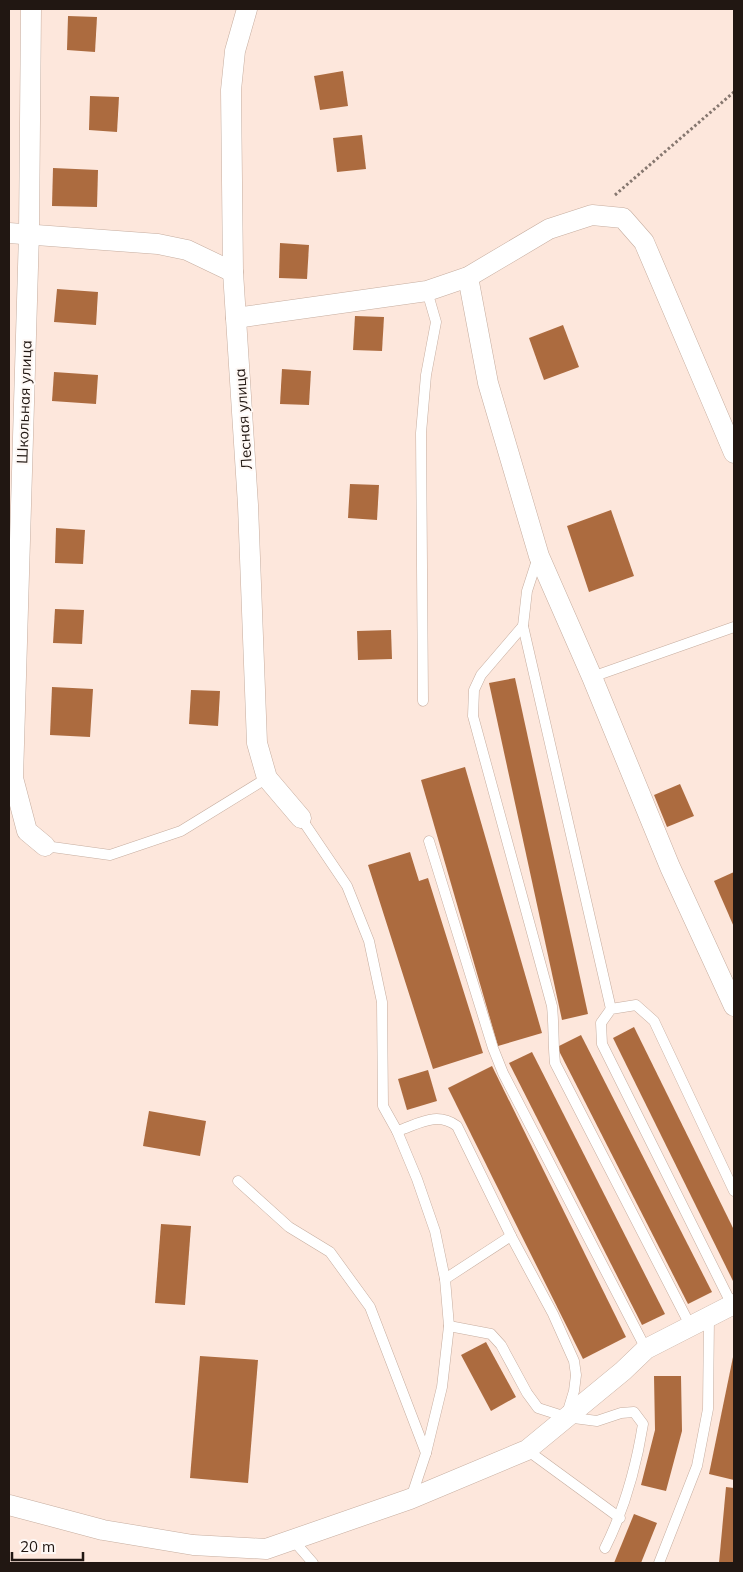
<svg xmlns="http://www.w3.org/2000/svg" width="743" height="1572" font-family="Mulish,sans-serif">
<style>
.building{fill:#ac6b3f}
.lines{fill:none;stroke-linecap:round;stroke-linejoin:round}
.service-casing{stroke:#c6ad9f;stroke-width:11}
.minor-casing{stroke:#c6ad9f;stroke-width:21}
.path{stroke:#86776f;stroke-width:3;stroke-dasharray:2.5 2.5;stroke-linecap:butt}
.service{stroke:#fff;stroke-width:10}
.minor{stroke:#fff;stroke-width:20}
.labels{text-anchor:middle;dominant-baseline:central;stroke-width:4;stroke-linejoin:round;paint-order:stroke}
.street-label{font-size:15px;fill:#211712;stroke:#fef8f5}
</style>
<rect width="100%" height="100%" fill="#fde7dc"/>
<g class="building">
<path d="M68,16L97,17L95,52L67,50Z"/>
<path d="M343,71L348,106L320,110L314,76Z"/>
<path d="M90,96L119,97L117,132L89,130Z"/>
<path d="M362,135L366,169L337,172L333,138Z"/>
<path d="M53,168L98,170L97,207L52,206Z"/>
<path d="M280,243L309,245L307,279L279,278Z"/>
<path d="M57,289L98,292L96,325L54,322Z"/>
<path d="M355,316L384,317L382,351L353,350Z"/>
<path d="M563,325L579,367L544,380L529,338Z"/>
<path d="M282,369L311,371L309,405L280,404Z"/>
<path d="M54,372L98,375L96,404L52,401Z"/>
<path d="M350,484L379,485L377,520L348,518Z"/>
<path d="M611,510L634,576L589,592L567,526Z"/>
<path d="M56,528L85,530L83,564L55,563Z"/>
<path d="M55,609L84,610L82,644L53,643Z"/>
<path d="M391,630L392,659L358,660L357,631Z"/>
<path d="M515,678L588,1014L562,1020L489,683Z"/>
<path d="M52,687L93,689L90,737L50,735Z"/>
<path d="M191,690L220,691L218,726L189,724Z"/>
<path d="M465,767L542,1033L498,1046L421,780Z"/>
<path d="M680,784L694,816L667,827L654,795Z"/>
<path d="M410,852L419,881L428,878L483,1053L433,1069L368,865Z"/>
<path d="M734,872V927L714,881Z"/>
<path d="M634,1027L734,1230V1283L613,1038Z"/>
<path d="M581,1035L712,1292L688,1304L557,1047Z"/>
<path d="M532,1052L665,1314L642,1325L509,1063Z"/>
<path d="M492,1066L626,1337L583,1359L448,1088Z"/>
<path d="M428,1070L437,1101L407,1110L398,1079Z"/>
<path d="M149,1111L206,1121L200,1156L143,1146Z"/>
<path d="M161,1224L191,1226L185,1305L155,1303Z"/>
<path d="M486,1342L516,1397L491,1411L461,1355Z"/>
<path d="M200,1356L258,1360L248,1483L190,1478Z"/>
<path d="M733,1357L734,1358V1480L709,1474Z"/>
<path d="M654,1376H681L682,1431L666,1491L641,1485L655,1430Z"/>
<path d="M726,1487L734,1488V1563H719Z"/>
<path d="M634,1514L657,1523L641,1563H614Z"/>
</g>
<g class="lines">
<defs>
<g id="service">
<path d="M538,557L527,591L523,626L611,1009"/>
<path d="M523,626L481,675L474,690L473,716L552,1006C554,1025 553,1044 555,1063L691,1327"/>
<path d="M592,677L734,627"/>
<path d="M423,701L421,433L426,375L436,322L427,291"/>
<path d="M301,818L347,886L369,941L382,1002L383,1106L397,1131L417,1179L435,1231L445,1279L449,1326L442,1387L426,1453L411,1498"/>
<path d="M429,841L493,1048L503,1073L646,1349"/>
<path d="M45,846L110,855L181,831L267,778"/>
<path d="M397,1131C419,1124 436,1111 457,1126L511,1236L553,1314L574,1361L576,1375L574,1391L567,1414"/>
<path d="M238,1181L289,1227L330,1252L370,1307L426,1453"/>
<path d="M445,1279L511,1236"/>
<path d="M732,1305L602,1044L601,1023L611,1009L636,1005L654,1021L734,1191"/>
<path d="M449,1326L491,1334L501,1345L527,1393L538,1408L566,1417L597,1421L621,1413L634,1412L643,1424C636,1468 625,1508 605,1548"/>
<path d="M527,1450L620,1518"/>
<path d="M293,1540L313,1563"/>
<path d="M659,1563L697,1466L708,1409L709,1317"/>
</g>
<g id="minor">
<path d="M31,9L29,233L13,778L27,831L45,846"/>
<path d="M247,9L235,51L231,90L233,272L248,505L257,743L267,778L301,818"/>
<path d="M9,233L158,244L187,250L233,272"/>
<path d="M468,277L488,383L539,556L592,677L670,867L734,1006"/>
<path d="M236,318L427,291L468,277L549,229L592,215L623,218L644,242L734,453"/>
<path d="M9,1505L103,1530L193,1545L266,1549L410,1499L527,1450L623,1371L646,1349L734,1304"/>
</g>
</defs>
<use href="#service" class="service-casing"/>
<use href="#minor" class="minor-casing"/>
<path class="path" d="M615,195L734,92"/>
<use href="#service" class="service"/>
<use href="#minor" class="minor"/>
</g>
<g class="labels">
<g class="street-label">
<text transform="translate(24 402) rotate(-88)">Школьная улица</text>
<text transform="translate(243 419) rotate(-94)">Лесная улица</text>
</g>
</g>
<rect width="743" height="1572" fill="none" stroke="#211712" stroke-width="20"/>
<path d="M12 1552v8h71v-8" fill="none" stroke="#211712" stroke-width="2.5"/>
<text x="20" y="1552" font-size="15" fill="#211712" stroke="#fef8f5" stroke-width="4" paint-order="stroke">20 m</text>
</svg>
